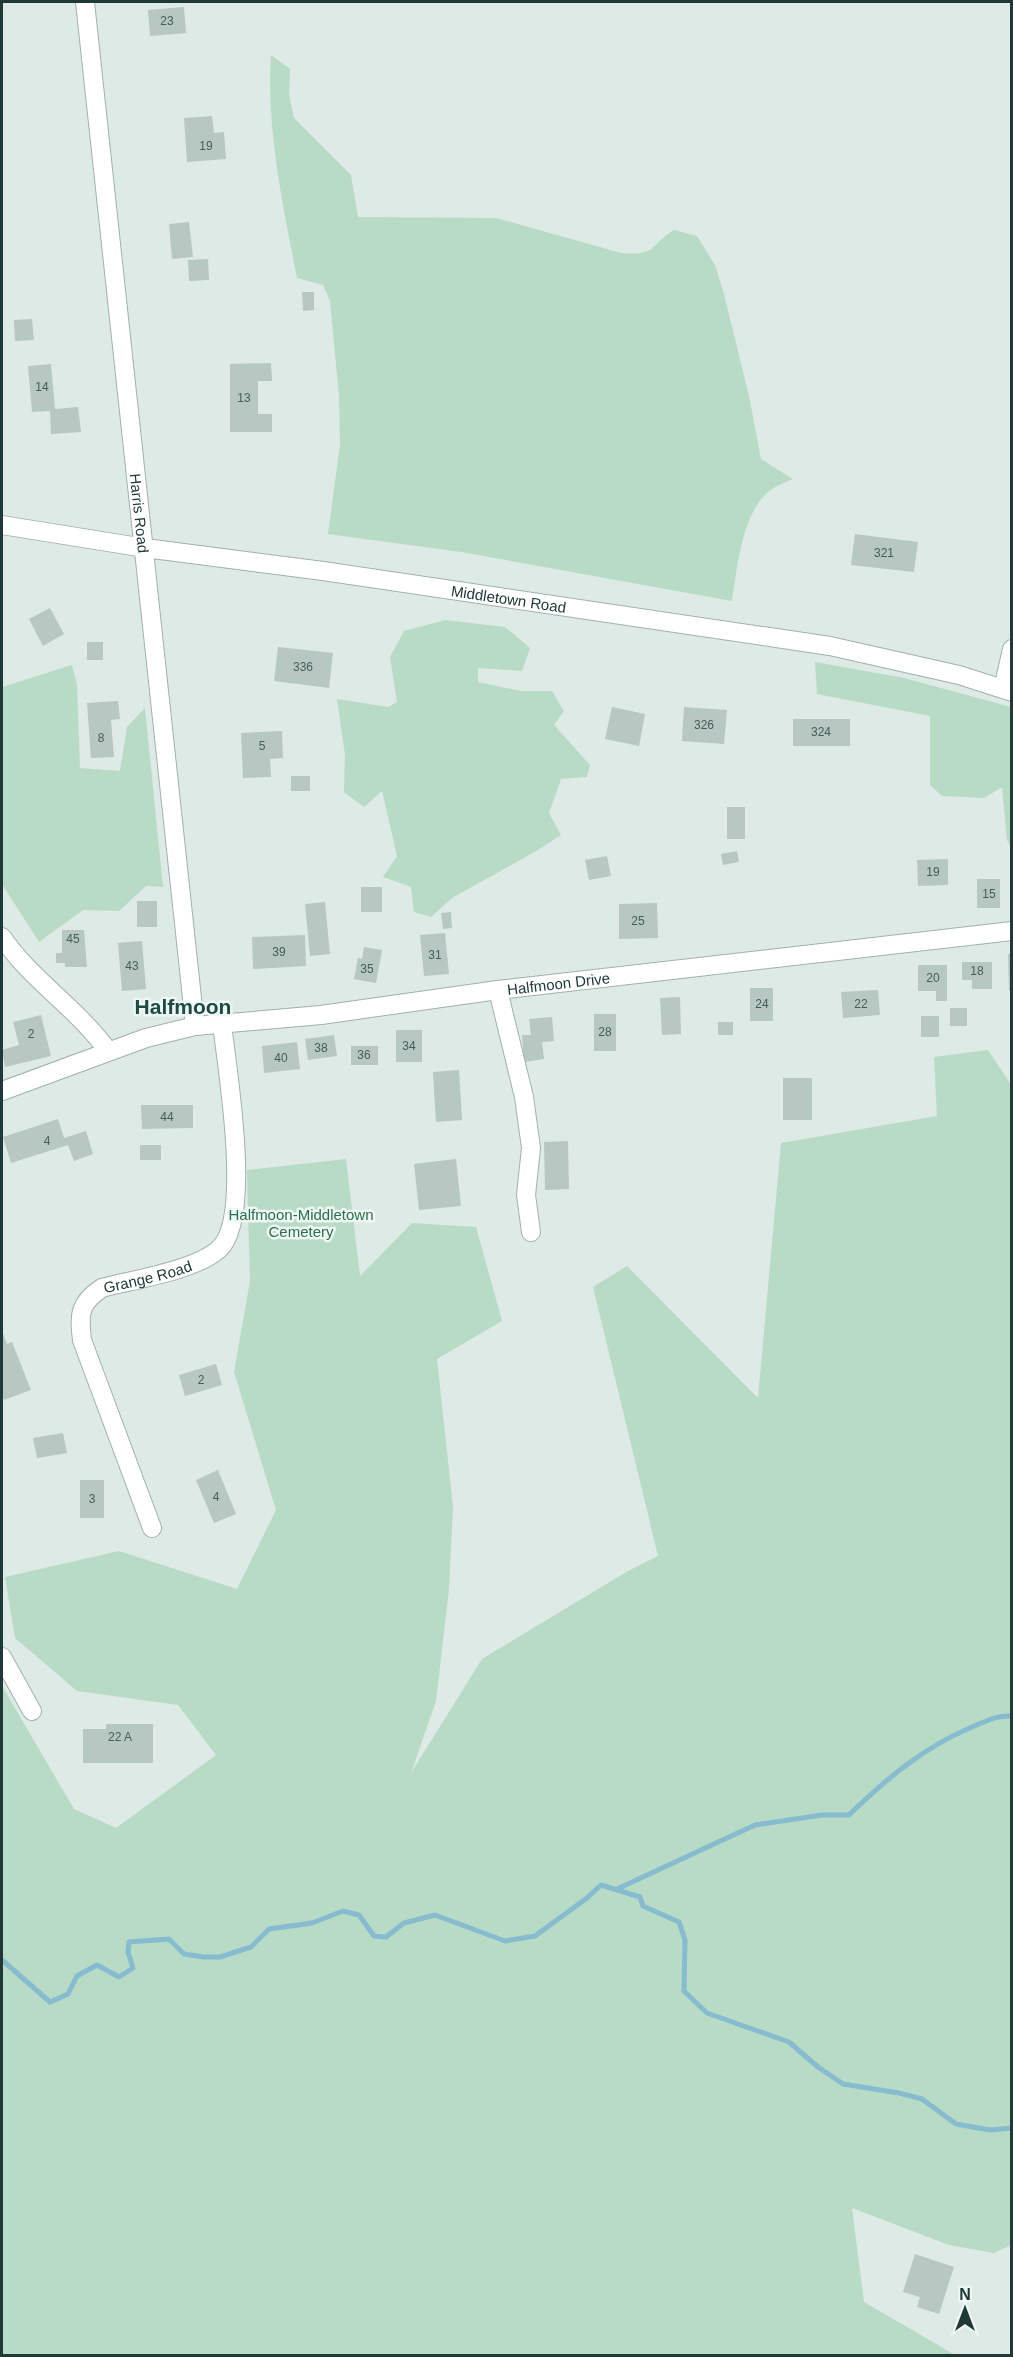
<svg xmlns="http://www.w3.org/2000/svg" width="1013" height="2357" font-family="Helvetica,sans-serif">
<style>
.green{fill:#b7dbc5}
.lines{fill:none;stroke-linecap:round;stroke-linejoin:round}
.stream{stroke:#86bbd0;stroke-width:5}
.building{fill:#b7c7c2}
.minor-casing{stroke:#a1b1ae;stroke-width:20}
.minor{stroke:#fff;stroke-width:18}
.labels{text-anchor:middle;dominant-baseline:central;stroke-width:5;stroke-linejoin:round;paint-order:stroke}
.number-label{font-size:12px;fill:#465c59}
.street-label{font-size:15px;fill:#203936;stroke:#eef7f4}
.park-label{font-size:15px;fill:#2a704e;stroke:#eef7f4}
.district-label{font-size:21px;font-weight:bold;fill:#1c4b45;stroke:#eef7f4}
</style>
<rect width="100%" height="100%" fill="#deeae6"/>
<g class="green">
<path d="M271,55L290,69L289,95L294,118L351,175L358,217L496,218L621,253C658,256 648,246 674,230L697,236L715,265L723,290L749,396L761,459L793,479C786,482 778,485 772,489C742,509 737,569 732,601L461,552L328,534L340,445L339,396L330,301L323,285L297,278C283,205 266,129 271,55Z"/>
<path d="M445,620L505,627L530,648L522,671L478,668V682L521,691H552L564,711L554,725L590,765L587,777L561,779L549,813L561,835L538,850L452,898L431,917L414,912L411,887L383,877L397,856L382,791L364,807L344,792L345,755L337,699L388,707L397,702L390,657L404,631Z"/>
<path d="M815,662L904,678L1011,707V847L1007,840L1002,787L984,798L942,796L930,785V716L817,694Z"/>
<path d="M72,665L77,685L80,768L120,771L127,727L145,708L163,887L146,886L119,911L83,910L39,942L2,884V687Z"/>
<path d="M988,1050L1012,1086L1011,2245L994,2253L949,2245L852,2208L864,2302L955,2355H2V1686L74,1809L116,1828L216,1755L178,1705L77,1691L15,1638L5,1577L119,1551L237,1589L276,1510L234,1372L250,1281L247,1170L346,1159L360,1276L412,1223L476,1227L502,1321L437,1359L453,1507L449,1589L436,1701L411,1773L482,1659L628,1571L658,1556L593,1287L627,1266L758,1398L781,1143L937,1116L934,1057Z"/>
</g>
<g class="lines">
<g class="stream">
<path d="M617,1889L755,1825L822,1815H849C886,1779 924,1747 972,1727C986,1721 997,1715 1012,1716"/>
<path d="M2,1960L50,2002L68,1994L77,1976L97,1965L119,1977L133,1968L128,1952L129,1942L169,1939L184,1954L204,1957H220L251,1947L269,1929L312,1923L343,1911L359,1915L374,1936L386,1937L404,1923L435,1915L505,1941L535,1936L587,1898L601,1885L640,1897L643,1906L679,1922L685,1940L684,1991L707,2013L789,2042L818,2067L843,2084L899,2093L922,2099L956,2124L990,2130L1012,2128"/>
</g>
</g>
<g class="building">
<path d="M184,7L186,33L150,36L148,10Z"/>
<path d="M212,116L214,133L224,132L226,159L187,162L184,118Z"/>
<path d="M189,222L193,257L172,259L169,224Z"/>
<path d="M208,259L209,280L189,281L188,260Z"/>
<path d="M302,292H314V310L303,311Z"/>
<path d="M32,319L34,340L15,341L14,320Z"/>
<path d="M271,363L272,381H258V414H272V432H230V364Z"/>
<path d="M51,364L55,409L78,407L81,432L51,434L50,411L32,412L28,366Z"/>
<path d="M855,534L918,542L914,572L851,565Z"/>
<path d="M50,608L64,634L43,646L29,619Z"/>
<rect x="87" y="642" width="16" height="18"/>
<path d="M278,647L333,653L329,688L274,681Z"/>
<path d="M118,701L120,719L111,720L114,757L91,758L87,703Z"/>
<path d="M612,707L645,714L639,746L605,739Z"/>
<path d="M684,707L727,710L724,744L682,741Z"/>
<rect x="793" y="719" width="57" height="27"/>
<path d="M282,731L283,758L270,759L271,777L243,778L241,733Z"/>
<rect x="291" y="776" width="19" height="15"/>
<rect x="727" y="807" width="18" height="32"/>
<path d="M737,851L739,862L723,865L721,854Z"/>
<path d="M607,856L611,876L589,880L585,860Z"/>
<path d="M948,859V885L918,886L917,860Z"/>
<rect x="977" y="879" width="23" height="29"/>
<rect x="361" y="887" width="21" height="25"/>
<rect x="137" y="901" width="20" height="26"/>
<path d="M325,902L330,954L310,956L305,904Z"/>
<path d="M657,903L658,938L619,939V904Z"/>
<path d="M451,912L452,928L443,929L441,913Z"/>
<path d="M62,930H84L87,967H65V963H56V953H62Z"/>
<path d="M445,933L449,974L424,976L420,935Z"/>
<path d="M305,935L306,966L253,969L252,937Z"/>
<path d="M142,941L146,989L122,991L118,943Z"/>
<path d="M364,947L382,950L376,983L354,979L358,958L362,959Z"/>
<path d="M1008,954H1012V991H1009Z"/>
<path d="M962,962H992V989H972V980H962Z"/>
<path d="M918,965H947V1001H936V991H918Z"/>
<rect x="750" y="988" width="23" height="33"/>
<path d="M878,990L880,1015L843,1018L841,992Z"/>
<path d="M680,997L681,1034L662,1035L660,998Z"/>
<rect x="950" y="1008" width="17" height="18"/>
<rect x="594" y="1014" width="22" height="37"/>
<path d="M41,1015L51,1056L5,1067L2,1050L19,1045L13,1022Z"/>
<rect x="921" y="1016" width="18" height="21"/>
<path d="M552,1017L554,1041L542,1042L544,1059L524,1062L522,1035H531L529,1019Z"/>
<rect x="718" y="1022" width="15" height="13"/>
<rect x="396" y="1030" width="26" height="32"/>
<path d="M334,1035L337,1056L308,1060L305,1039Z"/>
<path d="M297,1042L300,1069L264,1073L262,1046Z"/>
<rect x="351" y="1046" width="27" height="19"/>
<path d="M459,1070L462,1120L436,1122L433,1072Z"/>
<rect x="783" y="1078" width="29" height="42"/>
<path d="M141,1105H193V1128L142,1129Z"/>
<path d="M58,1119L64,1138L86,1131L93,1154L74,1161L68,1145L11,1163L3,1137Z"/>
<path d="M568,1141L569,1189L545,1190L544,1142Z"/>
<rect x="140" y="1145" width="21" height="15"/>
<path d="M456,1159L461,1206L419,1210L414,1164Z"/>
<path d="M2,1331L7,1344L12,1342L31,1390L4,1400L2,1395Z"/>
<path d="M216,1364L222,1385L185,1396L179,1375Z"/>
<path d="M63,1433L67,1453L37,1458L33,1438Z"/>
<path d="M218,1470L236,1514L214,1523L196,1480Z"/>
<rect x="80" y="1480" width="24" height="38"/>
<path d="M106,1724H153V1763H83V1729H106Z"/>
<path d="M915,2254L954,2267L939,2314L917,2307L920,2297L903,2292Z"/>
</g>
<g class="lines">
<defs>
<g id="minor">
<path id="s1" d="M85,2L195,1026"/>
<path id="s2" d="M2,525L145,548L323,571L830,646L959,675L1012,692"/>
<path d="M1003,689L1012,649"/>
<path d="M2,937C31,980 77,1008 108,1051"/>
<path d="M498,990L524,1097L531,1148L526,1195L531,1232"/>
<path id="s3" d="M2,1091L146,1038L195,1026L321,1015L498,990L1012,931"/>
<path id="s4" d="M152,1528L82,1340C79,1314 79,1303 102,1288C132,1280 197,1270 219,1249C253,1219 227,1069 222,1024"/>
<path d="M2,1657L32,1711"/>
</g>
</defs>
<use href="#minor" class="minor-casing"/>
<use href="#minor" class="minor"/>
</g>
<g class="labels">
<g class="number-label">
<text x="167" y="21">23</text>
<text x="206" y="146">19</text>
<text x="42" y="387">14</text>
<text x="244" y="398">13</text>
<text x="884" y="553">321</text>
<text x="303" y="667">336</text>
<text x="704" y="725">326</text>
<text x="821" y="732">324</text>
<text x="101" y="738">8</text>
<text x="262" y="746">5</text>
<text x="933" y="872">19</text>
<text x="989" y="894">15</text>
<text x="638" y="921">25</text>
<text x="73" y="939">45</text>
<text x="279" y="952">39</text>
<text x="435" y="955">31</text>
<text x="132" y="966">43</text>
<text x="367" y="969">35</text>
<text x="977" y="971">18</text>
<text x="933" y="978">20</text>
<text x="762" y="1004">24</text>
<text x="861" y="1004">22</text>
<text x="605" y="1032">28</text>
<text x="31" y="1034">2</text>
<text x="409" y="1046">34</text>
<text x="321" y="1048">38</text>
<text x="364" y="1055">36</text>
<text x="281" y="1058">40</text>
<text x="167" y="1117">44</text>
<text x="47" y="1141">4</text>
<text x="201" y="1380">2</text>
<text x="216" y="1497">4</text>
<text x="92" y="1499">3</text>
<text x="120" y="1737">22 A</text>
</g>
<g class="street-label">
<text stroke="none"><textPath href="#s1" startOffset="514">Harris Road</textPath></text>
<text stroke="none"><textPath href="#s2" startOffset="512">Middletown Road</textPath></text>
<text stroke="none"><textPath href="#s3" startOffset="570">Halfmoon Drive</textPath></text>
<text stroke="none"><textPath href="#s4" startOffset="308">Grange Road</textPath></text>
</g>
<g class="park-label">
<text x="301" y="1214">Halfmoon-Middletown<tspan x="301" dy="17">Cemetery</tspan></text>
</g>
<g class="district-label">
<text x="183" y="1006">Halfmoon</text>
</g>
</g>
<rect width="1013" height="2357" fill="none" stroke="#203936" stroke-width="6"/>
<g transform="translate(965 2309)" stroke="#eef7f4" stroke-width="4.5" paint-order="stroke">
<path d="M0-4.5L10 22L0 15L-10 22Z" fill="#203936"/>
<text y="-9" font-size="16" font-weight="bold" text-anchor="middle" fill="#203936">N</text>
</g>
</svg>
